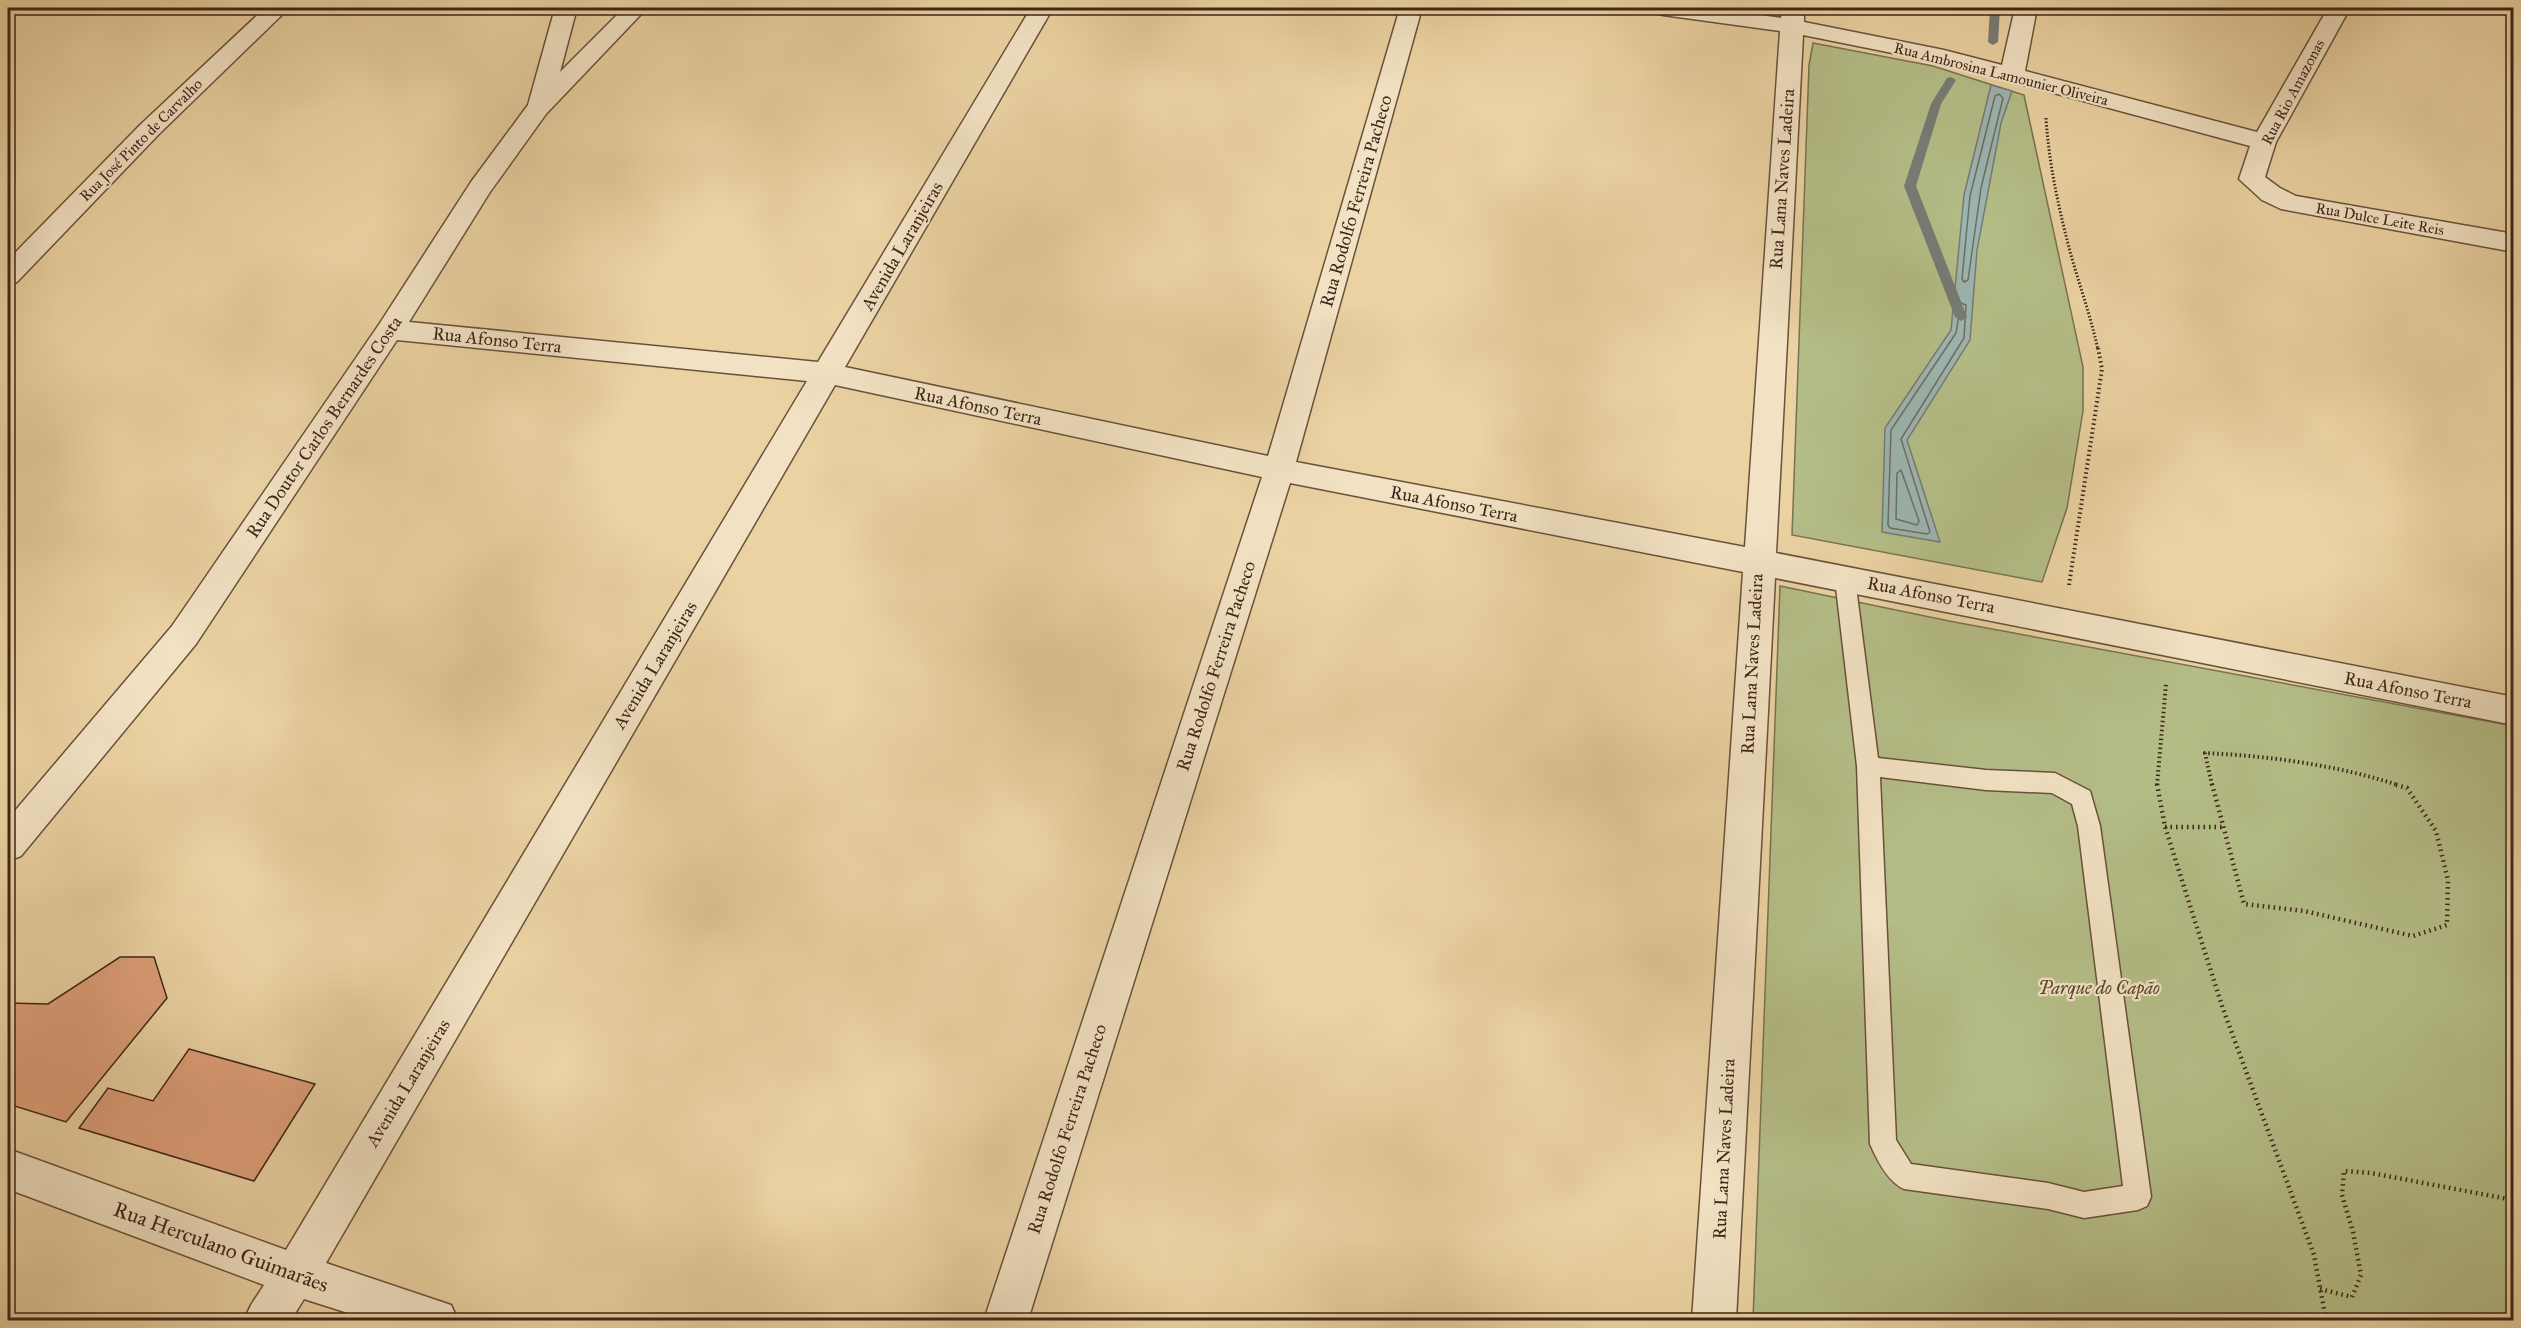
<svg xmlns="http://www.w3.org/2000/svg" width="2521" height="1328" font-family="'IM FELL Great Primer',serif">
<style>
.green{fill:#b4bd87;stroke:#797250;stroke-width:1.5}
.water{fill:#9cb5b0;stroke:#767c74;stroke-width:1.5}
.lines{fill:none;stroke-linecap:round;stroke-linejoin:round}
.shore{stroke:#6d6e65;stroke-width:1.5}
.stream{fill:#767c74;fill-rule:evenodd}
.building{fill:#dd9f78;stroke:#3e261a;stroke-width:1.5}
.lane-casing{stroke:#69513c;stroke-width:3}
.street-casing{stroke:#69513c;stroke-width:3}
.path-far2{stroke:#3e261a;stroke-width:3;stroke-dasharray:1.5 2;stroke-linecap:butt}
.path-far1{stroke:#3e261a;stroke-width:4;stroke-dasharray:1.5 3;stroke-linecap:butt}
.path{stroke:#3e261a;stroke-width:4.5;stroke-dasharray:1.5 4;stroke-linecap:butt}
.lane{fill:#f2e2c3;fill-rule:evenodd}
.street{fill:#f2e2c3;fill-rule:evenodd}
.labels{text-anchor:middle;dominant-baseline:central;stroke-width:4.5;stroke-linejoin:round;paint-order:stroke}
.far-street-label{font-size:15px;fill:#3e261a;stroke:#f2e2c3}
.street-label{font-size:18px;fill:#3e261a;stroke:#f2e2c3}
.park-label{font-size:18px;font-style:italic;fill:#564430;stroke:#f2e2c3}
.near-street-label{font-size:21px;fill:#3e261a;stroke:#f2e2c3}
</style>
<rect width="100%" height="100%" fill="#ebd2a2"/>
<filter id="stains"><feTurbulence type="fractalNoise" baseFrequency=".00333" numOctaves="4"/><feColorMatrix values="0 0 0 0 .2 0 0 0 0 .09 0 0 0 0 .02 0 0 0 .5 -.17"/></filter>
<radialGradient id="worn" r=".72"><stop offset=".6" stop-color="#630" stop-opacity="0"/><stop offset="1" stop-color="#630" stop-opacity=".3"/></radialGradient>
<g class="green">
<path d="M1813,43L1933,66L2024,95L2083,367V411L2067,508L2042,582L1792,535L1809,65Z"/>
<path d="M1780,586L1949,621L2513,726V1320H1753Z"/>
</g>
<path class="water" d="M1991,85L2012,91L2001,123L1977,250L1970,340L1907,440L1940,542L1882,532L1885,428L1951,330L1964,195Z"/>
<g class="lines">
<g class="shore">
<path d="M1999,94L2003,98L1981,188L1968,280L1964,282L1962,279L1970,196L1995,96Z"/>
<path d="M1961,303L1966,305L1964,338L1901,439L1930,532L1927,534L1890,528L1888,525L1891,430L1956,333Z"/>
<path d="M1901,470L1919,521L1917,525L1896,519L1897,473Z"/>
</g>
<g class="stream">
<path d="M1990,8H2000L1998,42L1993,45L1988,42Z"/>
<path d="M1951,77L1956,80L1941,104L1916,186L1967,317L1961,321L1955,317L1904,186L1931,104L1947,78Z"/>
</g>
</g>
<g class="building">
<path d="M120,957H154L167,998L66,1122L8,1104V1003L48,1004Z"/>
<path d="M189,1049L315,1084L254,1181L79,1128L108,1088L153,1101Z"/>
</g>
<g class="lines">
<defs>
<path id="lane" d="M1845,571L1852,573L1855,579L1878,758L1986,770L2055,773L2090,791L2100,826L2151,1197L2147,1206L2138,1210L2084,1218L2048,1209L1904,1189C1888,1182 1877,1160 1870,1144L1857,766L1835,579L1838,573ZM1880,777L1986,790L2052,793L2072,804L2078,826L2123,1186L2084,1192L2048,1183L1911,1164L1896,1140Z"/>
<g id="street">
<path d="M265,8H289L159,134L17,282L8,285V260L141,124Z"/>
<path d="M555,8H577L560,72L624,8H647L546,114L490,192L409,322L818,362L1031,8H1053L845,367L1268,456L1400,8H1422L1296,462L1745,547L1780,31L1663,15L1655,13L1652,8H1708L1781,18L1782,8H1804V22L1944,50L2002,65L2015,8H2037L2025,71L2257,132L2328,8H2350L2276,142L2265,177L2280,188L2296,196L2514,234V252L2281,209L2262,200L2239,179L2250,146L1942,63L1803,35L1776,553L2514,697V725L1775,578L1736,1320H1692L1743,572L1290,483L1028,1320H984L1262,477L835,385L326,1263L451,1305L458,1320H370L304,1299L291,1320H244L251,1305L264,1285L8,1189V1149L286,1250L807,381L397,340L196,644L21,856L8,861V819L172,626L380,323L471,182L528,105Z"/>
</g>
</defs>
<use href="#lane" class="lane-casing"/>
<use href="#street" class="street-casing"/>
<path class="path-far2" d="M2046,118C2049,165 2059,210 2071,255C2080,287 2091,317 2098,350"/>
<g class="path-far1">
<path d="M2069,585L2102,369L2098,348"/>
<path d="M2157,785L2166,684"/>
<path d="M2212,785L2205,753C2270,756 2336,765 2398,785"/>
</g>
<g class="path">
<path d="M2157,784L2165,827L2223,1009L2314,1255L2326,1320"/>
<path d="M2212,784L2244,904L2304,911L2413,936L2447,925L2448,880L2436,831L2407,788L2393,784"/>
<path d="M2165,827H2222"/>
<path d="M2320,1289L2352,1297L2361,1275L2353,1232L2342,1195L2344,1171L2371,1173L2513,1200"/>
</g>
<use href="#lane" class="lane"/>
<use href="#street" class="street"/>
</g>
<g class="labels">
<g class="far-street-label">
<text transform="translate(2001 74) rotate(14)">Rua Ambrosina Lamounier Oliveira</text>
<text transform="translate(2293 92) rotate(-62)">Rua Rio Amazonas</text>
<text transform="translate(141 140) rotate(-45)">Rua José Pinto de Carvalho</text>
<text transform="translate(2380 219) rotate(10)">Rua Dulce Leite Reis</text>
</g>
<g class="street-label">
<text transform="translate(1782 179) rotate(-86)">Rua Lana Naves Ladeira</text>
<text transform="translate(1356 201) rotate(-74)">Rua Rodolfo Ferreira Pacheco</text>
<text transform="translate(902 246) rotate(-60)">Avenida Laranjeiras</text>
<text transform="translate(497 340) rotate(6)">Rua Afonso Terra</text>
<text transform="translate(978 406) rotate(12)">Rua Afonso Terra</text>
<text transform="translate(324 427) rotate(-56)">Rua Doutor Carlos Bernardes Costa</text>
<text transform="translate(1454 504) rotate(11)">Rua Afonso Terra</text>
<text transform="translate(1931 595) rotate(11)">Rua Afonso Terra</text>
<text transform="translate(1752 664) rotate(-87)">Rua Lana Naves Ladeira</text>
<text transform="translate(655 665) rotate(-59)">Avenida Laranjeiras</text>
<text transform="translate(1216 666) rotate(-72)">Rua Rodolfo Ferreira Pacheco</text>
<text transform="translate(2408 690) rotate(11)">Rua Afonso Terra</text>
<text transform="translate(408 1083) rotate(-59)">Avenida Laranjeiras</text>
<text transform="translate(1067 1129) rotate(-72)">Rua Rodolfo Ferreira Pacheco</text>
<text transform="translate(1724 1149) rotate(-87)">Rua Lana Naves Ladeira</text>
</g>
<g class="park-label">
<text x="2099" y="988">Parque do Capão</text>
</g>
<g class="near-street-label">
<text transform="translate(221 1247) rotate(20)">Rua Herculano Guimarães</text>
</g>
</g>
<rect width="2521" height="1328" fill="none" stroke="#ebd2a2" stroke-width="30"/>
<rect x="9" y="9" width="2503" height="1310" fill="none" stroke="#3e261a" stroke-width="3"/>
<rect x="15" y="15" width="2491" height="1298" fill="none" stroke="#3e261a" stroke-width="1.5"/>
<rect width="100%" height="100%" filter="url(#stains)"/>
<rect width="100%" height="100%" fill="url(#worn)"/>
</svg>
